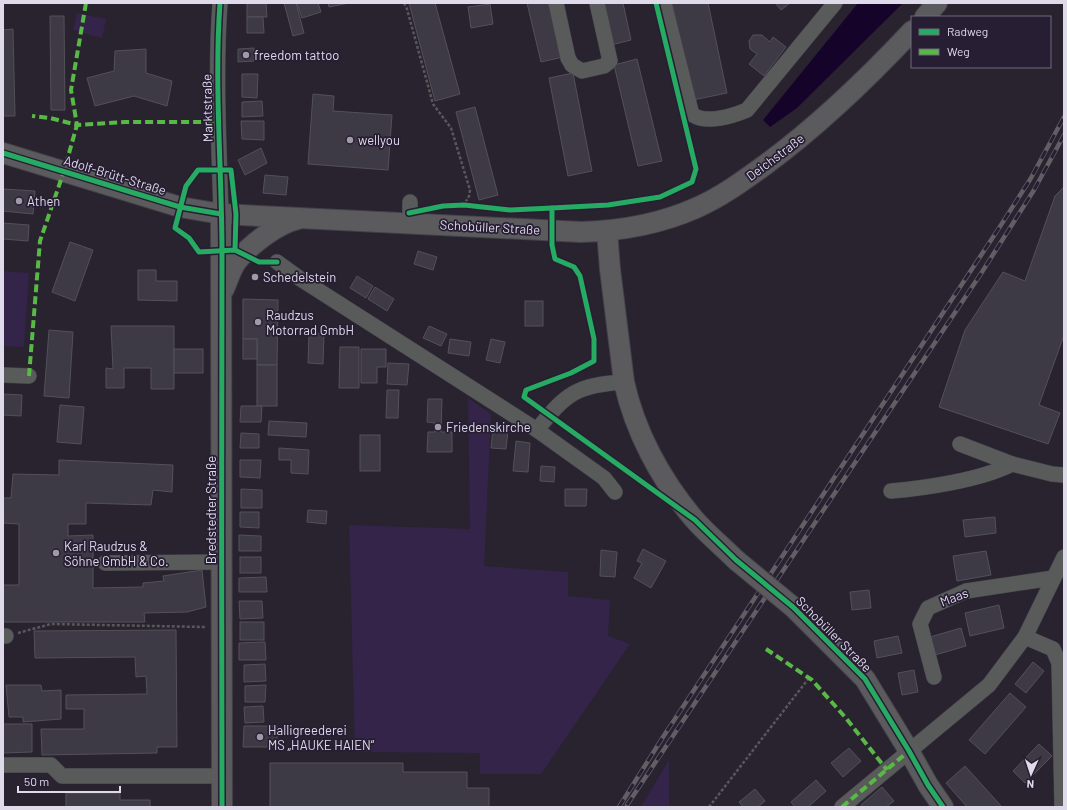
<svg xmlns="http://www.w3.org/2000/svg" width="1067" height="810" font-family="Barlow,sans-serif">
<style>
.green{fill:#342449}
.water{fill:#16032a}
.building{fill:#3e3a45;stroke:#54505a}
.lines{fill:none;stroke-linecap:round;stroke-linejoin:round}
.minor-casing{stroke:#45414c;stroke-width:16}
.major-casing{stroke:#45414c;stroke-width:22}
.path{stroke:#58585a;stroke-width:2.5;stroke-dasharray:3 2;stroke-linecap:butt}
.minor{stroke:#585b5a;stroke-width:15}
.major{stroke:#5b5b5e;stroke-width:20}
.rail-casing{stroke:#615f65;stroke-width:4.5}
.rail{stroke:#271e34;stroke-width:3;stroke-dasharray:9;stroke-linecap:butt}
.major-bridge-casing{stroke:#45414c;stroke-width:22;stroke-linecap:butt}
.major-bridge{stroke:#5b5b5e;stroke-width:20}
.quiet{stroke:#58b947;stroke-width:4;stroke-dasharray:8 4;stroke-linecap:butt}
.cycleway-casing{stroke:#271e34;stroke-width:8}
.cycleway{stroke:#26ab63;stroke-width:5}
.poi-dot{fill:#9f9aa8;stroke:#271e34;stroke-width:1.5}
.labels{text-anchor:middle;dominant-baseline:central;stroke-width:3.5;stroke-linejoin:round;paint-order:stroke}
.poi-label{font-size:13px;fill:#dfdae9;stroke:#271e34;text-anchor:start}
.street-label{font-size:13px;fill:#dfdae9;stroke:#271e34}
</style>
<rect width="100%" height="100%" fill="#28232f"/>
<g class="green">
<path d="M77,13L106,19L102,38L73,30Z"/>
<path d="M3,271L29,273L24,347L3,346Z"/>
<path d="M468,398L491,414L484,566L568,572V596L610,600L608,636L630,644L541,774H480V753L355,752L349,525L470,529Z"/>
<path d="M669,760V807H641Z"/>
</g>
<path class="water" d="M858,3H903L797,108L770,127L763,120Z"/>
<g class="building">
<path d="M247,3H266L267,17H247Z"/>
<path d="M284,3H296L304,33L293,36Z"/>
<path d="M297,3H318L321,12L302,18Z"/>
<path d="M328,3H349L329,7Z"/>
<path d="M409,3H435L460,94L435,101Z"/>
<path d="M527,3H550L563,57L541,62Z"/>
<path d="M601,3H623L631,40L611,45Z"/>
<path d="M672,3H708L727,93L693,100Z"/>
<path d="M775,3H790L781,10Z"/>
<path d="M490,4L493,24L471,28L468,7Z"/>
<path d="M50,16H64L65,110H51Z"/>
<path d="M247,17H263L264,33H247Z"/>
<path d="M13,29L15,116H3V30Z"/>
<path d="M753,35H762L770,42L773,37L786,47L764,76L749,64L757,54L750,49L749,41Z"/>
<path d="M254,48V61L238,62V49Z"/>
<path d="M146,49V73L172,81L167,106L134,96L95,106L87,78L114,71L115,51Z"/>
<path d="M637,59L662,161L638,166L614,65Z"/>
<path d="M573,73L592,171L568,176L549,78Z"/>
<path d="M242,74H258L257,98L242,97Z"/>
<path d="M313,94L334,96L333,111L392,115L388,170L308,164Z"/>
<path d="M262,101L263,116L242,117V102Z"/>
<path d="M475,107L498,195L479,200L456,112Z"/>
<path d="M241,121H264V140L242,139Z"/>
<path d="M261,148L267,163L245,175L238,160Z"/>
<path d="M265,175L288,177L286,195L263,193Z"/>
<path d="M1064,187V335L1039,405L1060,413L1048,444L939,407L965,330L1003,272L1025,281L1055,196Z"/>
<path d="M3,189L35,191L33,214L3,211Z"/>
<path d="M3,223L29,225L28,241L3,239Z"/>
<path d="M70,242L93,250L75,301L52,292Z"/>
<path d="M418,251L437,257L433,270L414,264Z"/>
<path d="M138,270H156V281H177V301L138,300Z"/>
<path d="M357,276L373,286L366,298L350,288Z"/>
<path d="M375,287L394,299L387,311L368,299Z"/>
<path d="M243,299L278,300L277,365H257V339H243Z"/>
<rect x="525" y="301" width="18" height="25"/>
<path d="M111,326H174V389H151V368H124V388H106V368L113,369Z"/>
<path d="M429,326L447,334L441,346L423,338Z"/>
<path d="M49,330L73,332L69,398L44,396Z"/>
<path d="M309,333H324L323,364L308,363Z"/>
<rect x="243" y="339" width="14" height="20"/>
<path d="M450,339L471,342L469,356L448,353Z"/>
<path d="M491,339L505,342L500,363L486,360Z"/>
<path d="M340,347H359V388H339Z"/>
<rect x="174" y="349" width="29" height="24"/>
<path d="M361,349H386V367H377V383H361Z"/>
<path d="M388,363L409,364L407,385L387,384Z"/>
<rect x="257" y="365" width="20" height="41"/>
<path d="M387,390H399L398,418H386Z"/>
<path d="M3,394L22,395L21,416L3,415Z"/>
<path d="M428,399H442L441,432H452V452H427L428,432H435V423L427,422Z"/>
<path d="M60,405L84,407L81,444L57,442Z"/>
<path d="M241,406H262L261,422H240Z"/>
<path d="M269,421L307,423L306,437L268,435Z"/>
<path d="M493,429L508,430L506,449L491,448Z"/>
<path d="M241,433L259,434V448H240Z"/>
<rect x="360" y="435" width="20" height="36"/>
<path d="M516,441L530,443L528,472L513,471Z"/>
<path d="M279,448L309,450L308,474L291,473V460H279Z"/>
<path d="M59,460L173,465L172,492L153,490L151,505L86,503V524H68V536L93,535V588L143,587V583L164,581L163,576L202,570L206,607L187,612L144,613L145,622H3V585H19V524L3,523V498H11L13,474L59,475Z"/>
<path d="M240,460H261L260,478L240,477Z"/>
<path d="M541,466L555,467L554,482L540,481Z"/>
<path d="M241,489L262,490V508H241Z"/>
<path d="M565,489H587L586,506H565Z"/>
<path d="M308,510L327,511L326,524L307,522Z"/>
<path d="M240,512H259V528L240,527Z"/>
<path d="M995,517L996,533L965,537L963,520Z"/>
<path d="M239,535L261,536V551H239Z"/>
<path d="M643,549L666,561L651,588L634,578L642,563L637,561Z"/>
<path d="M601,550L617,552L615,577L600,576Z"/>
<path d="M986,551L991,575L957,581L953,556Z"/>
<rect x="240" y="557" width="21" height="16"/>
<path d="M266,577L267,592H239V578Z"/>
<path d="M869,590L871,608L852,610L850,592Z"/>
<path d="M239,601H262L263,618L240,619Z"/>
<path d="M999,605L1004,628L970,636L965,613Z"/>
<rect x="240" y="622" width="24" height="18"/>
<path d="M961,628L966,646L935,655L930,637Z"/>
<path d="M176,630L177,747H157V753L42,755L41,729H84V709H66V695L147,694L146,676L136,677L135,657L35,658L34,631Z"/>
<path d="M898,636L902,653L877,658L874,641Z"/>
<path d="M265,642L266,660H239V643Z"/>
<path d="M1033,662L1044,671L1026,693L1015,684Z"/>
<path d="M265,664L266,681L244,682V665Z"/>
<path d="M914,670L918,692L902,695L898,673Z"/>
<path d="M6,685H41L42,691L61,690V719L23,722V717H9Z"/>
<path d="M266,685L265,702H245V686Z"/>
<path d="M1010,693L1026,707L985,754L969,740Z"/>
<path d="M263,706L264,722L245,723L244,707Z"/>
<path d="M3,724H32V752L3,753Z"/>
<path d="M244,726H277V747H243Z"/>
<path d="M1039,744L1052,756L1025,783L1013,771Z"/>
<path d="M849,748L861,761L843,777L831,763Z"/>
<path d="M270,763H403V772H467V788H489V807H270Z"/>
<path d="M965,766L1002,807H967L946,783Z"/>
<path d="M816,780L826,791L808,807H795L791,802Z"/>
<path d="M882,787L894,801L886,807H863L861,805Z"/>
<path d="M755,789L765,801L758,807H743L739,802Z"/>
<path d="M66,793H120V800H150V807H66Z"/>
</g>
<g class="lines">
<defs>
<g id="minor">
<path d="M220,3C215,73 219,143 221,214"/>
<path d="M556,3L568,58L572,65L582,71L604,66L610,61L597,3"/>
<path d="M664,3L691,111L693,115C707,124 733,116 747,110L835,3"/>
<path d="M410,223V202"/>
<path d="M277,262L299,278L537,430C566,393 577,385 624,382"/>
<path d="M3,375L29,376"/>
<path d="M537,430L604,478L615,492"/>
<path d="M960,444L1012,464"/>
<path d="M891,491C926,488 981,480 1012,464L1052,474L1064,475"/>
<path d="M105,563L222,562"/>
<path d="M3,636H6"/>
<path d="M1025,637L1053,649L1059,663L1062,807"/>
<path d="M934,677L920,624L928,608L966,591L1053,578"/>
<path d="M3,765H51L62,776H222"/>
<path d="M842,807L989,685L1025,637L1064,557"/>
</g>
<g id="major">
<path d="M925,17L937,3"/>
<path d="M3,153L180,207L221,214L581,232C619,231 660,224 696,208C721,197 743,181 765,165C818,126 867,79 912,31"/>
<path d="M221,214L222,807"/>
<path d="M607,231L610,269L624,382C635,432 661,480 694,519C707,534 722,546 736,560"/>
<path d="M224,289C228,280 231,269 237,261C251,244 277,224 298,219"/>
<path d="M793,607L865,679L909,751L928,785L943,807"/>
</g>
</defs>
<use href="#minor" class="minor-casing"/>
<use href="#major" class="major-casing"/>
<g class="path">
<path d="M404,3L407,9L433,104L451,128L470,190L469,196L464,205"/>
<path d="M18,633L51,624L206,627"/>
<path d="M709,807L809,678"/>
</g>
<use href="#minor" class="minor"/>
<use href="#major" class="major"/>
<defs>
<g id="rail">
<path d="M627,805L982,272L1034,190L1064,135"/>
<path d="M619,807L663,737L1001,225L1031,178L1064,117"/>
</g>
</defs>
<use href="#rail" class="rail-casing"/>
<use href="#rail" class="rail"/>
<defs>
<path id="major-bridge" d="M736,560L793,607"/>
</defs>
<use href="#major-bridge" class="major-bridge-casing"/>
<use href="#major-bridge" class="major-bridge"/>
<g class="quiet">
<path d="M86,3L71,90L77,125L125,122H217"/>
<path d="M29,376L40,241L64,171L77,125L50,118L32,116"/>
<path d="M766,649L812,680L845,717L887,770"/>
<path d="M842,807L909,751"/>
</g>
<defs>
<g id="cycleway">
<path d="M220,3C214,87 222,170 222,253C222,438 221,622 222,807"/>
<path d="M656,3L696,169L692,182L660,197L608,205L552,208V245L555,259L574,267L580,276L594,339V361L571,373L526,390L524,397L695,520L736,560L793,607L865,679L909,751L928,785L943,807"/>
<path d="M3,153L180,207L221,214"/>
<path d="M409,213L443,206L464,205L510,210L552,208"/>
<path d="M235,250L236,214L231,170H198L186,186L175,228L189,238L199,252L235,250L259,262H277"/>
</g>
</defs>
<use href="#cycleway" class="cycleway-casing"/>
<use href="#cycleway" class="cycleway"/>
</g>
<g class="poi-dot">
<circle cx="246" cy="55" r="4"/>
<circle cx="350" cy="140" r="4"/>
<circle cx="19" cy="201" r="4"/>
<circle cx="255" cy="277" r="4"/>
<circle cx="258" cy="322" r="4"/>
<circle cx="438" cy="427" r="4"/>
<circle cx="56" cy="553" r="4"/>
<circle cx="260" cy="737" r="4"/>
</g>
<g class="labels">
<g class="poi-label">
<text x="254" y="55">freedom tattoo</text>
<text x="358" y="140">wellyou</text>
<text x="27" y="201">Athen</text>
<text x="263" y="277">Schedelstein</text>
<text x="266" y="315">Raudzus<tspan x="266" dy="15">Motorrad GmbH</tspan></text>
<text x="446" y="427">Friedenskirche</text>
<text x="64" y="546">Karl Raudzus &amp;<tspan x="64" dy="15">Söhne GmbH &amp; Co.</tspan></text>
<text x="268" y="730">Halligreederei<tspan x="268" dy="15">MS „HAUKE HAIEN“</tspan></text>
</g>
<g class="street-label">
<text transform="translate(207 108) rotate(-91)">Marktstraße</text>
<text transform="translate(775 157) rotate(-37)">Deichstraße</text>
<text transform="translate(115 175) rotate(17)">Adolf-Brütt-Straße</text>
<text transform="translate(490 227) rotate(3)">Schobüller Straße</text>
<text transform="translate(211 510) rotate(-90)">Bredstedter Straße</text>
<text transform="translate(954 597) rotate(-21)">Maas</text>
<text transform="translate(834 634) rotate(45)">Schobüller Straße</text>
</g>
</g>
<rect width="1067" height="810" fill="none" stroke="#dfdae9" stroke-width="8"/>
<rect x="911" y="16" width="140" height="52" fill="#271e34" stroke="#71697c"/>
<rect x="919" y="29" width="20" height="6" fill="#26ab63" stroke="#71697c"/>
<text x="947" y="36" font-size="12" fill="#dfdae9">Radweg</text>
<rect x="919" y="49" width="20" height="6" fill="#58b947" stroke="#71697c"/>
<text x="947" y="56" font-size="12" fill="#dfdae9">Weg</text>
<g transform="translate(1031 774) rotate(183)" stroke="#271e34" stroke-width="3" paint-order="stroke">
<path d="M0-3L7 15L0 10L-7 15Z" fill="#dfdae9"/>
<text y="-6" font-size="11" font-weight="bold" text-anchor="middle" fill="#dfdae9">N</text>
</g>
<path d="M18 786v6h102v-6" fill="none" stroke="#dfdae9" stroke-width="2"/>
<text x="24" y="786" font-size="12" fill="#dfdae9" stroke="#271e34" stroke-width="3" paint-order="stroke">50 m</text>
</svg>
